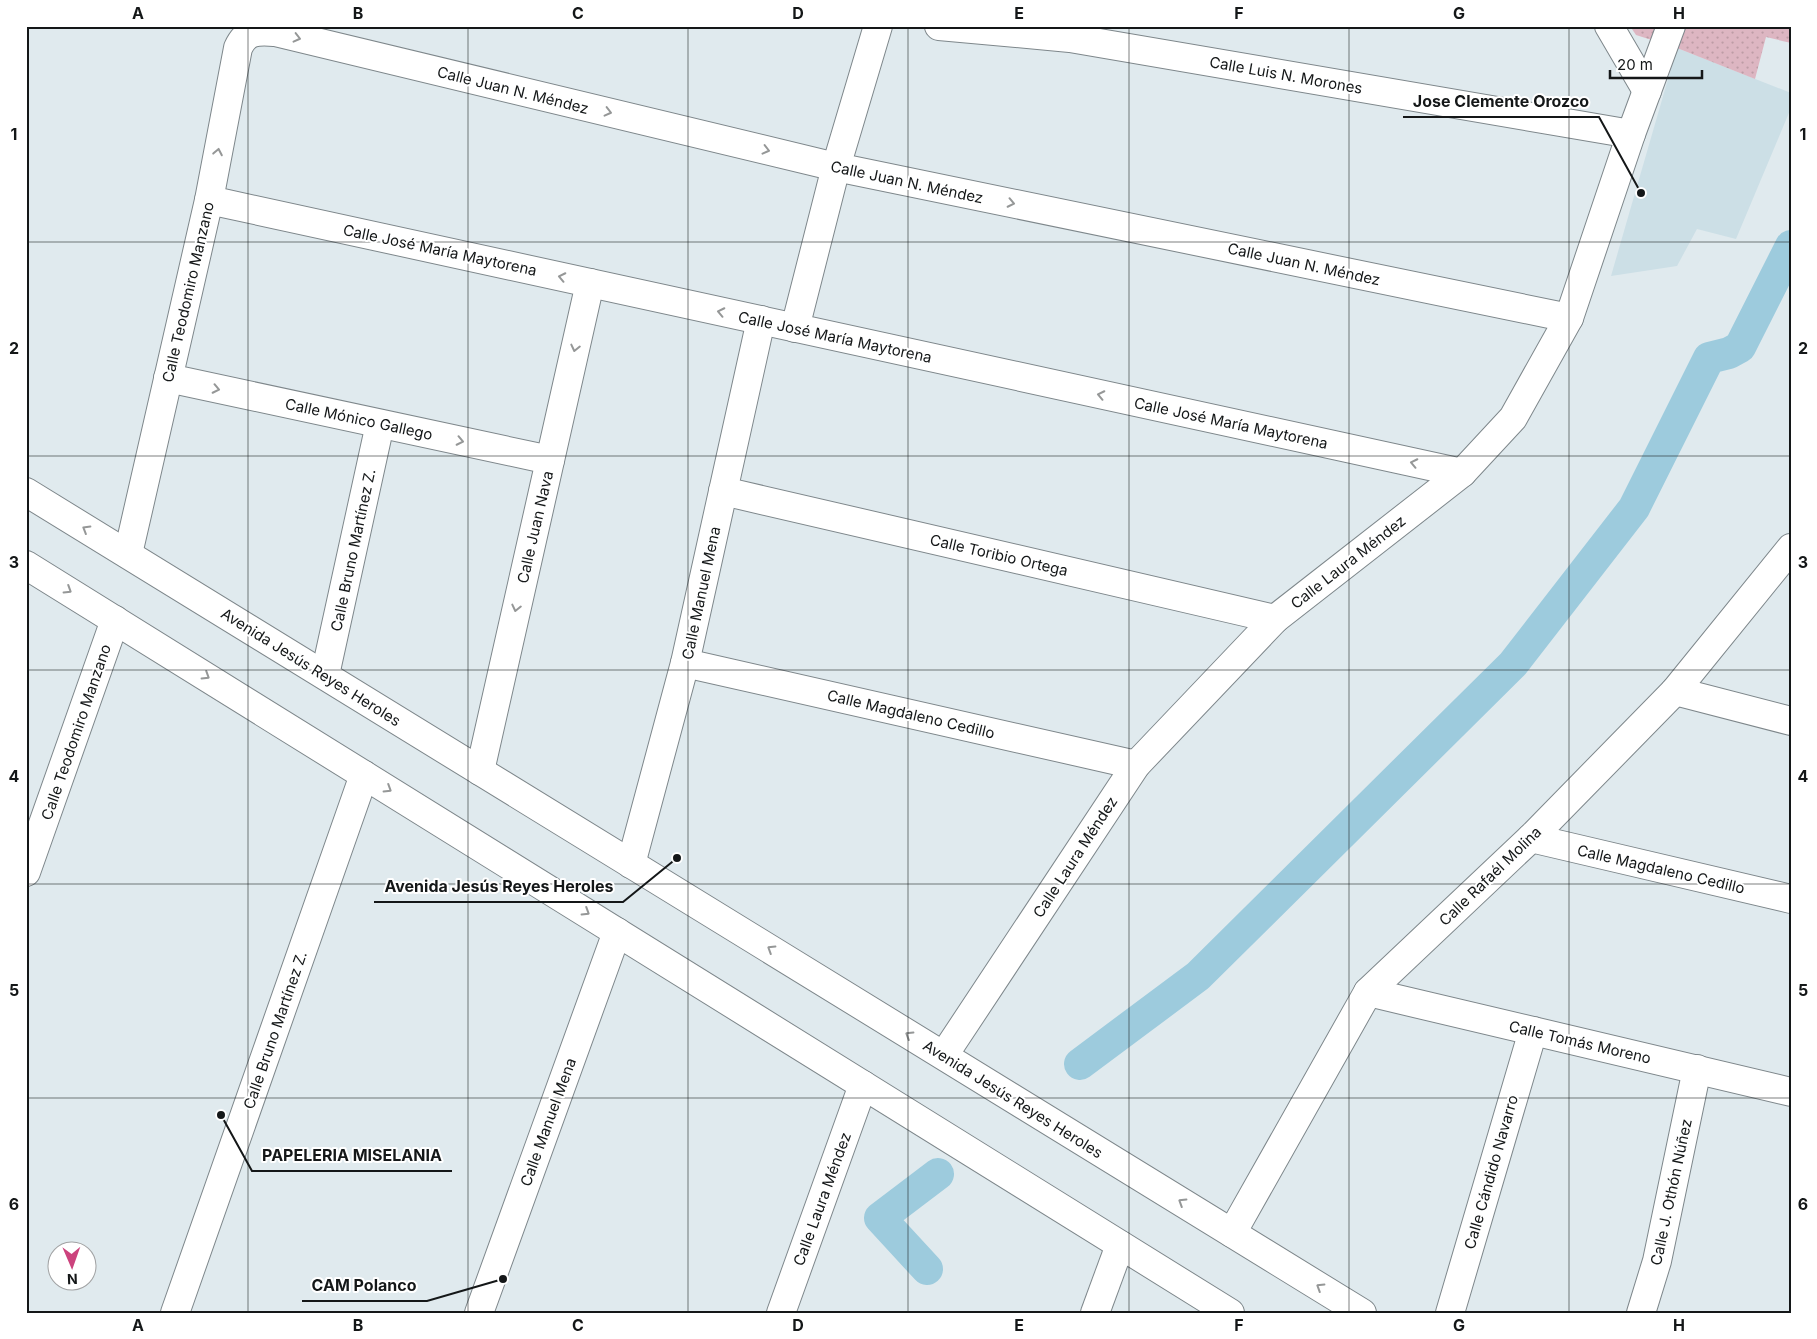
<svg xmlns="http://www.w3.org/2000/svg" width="1817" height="1339" font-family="Inter,sans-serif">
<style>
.built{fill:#ccdfe6}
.green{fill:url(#green-dots)}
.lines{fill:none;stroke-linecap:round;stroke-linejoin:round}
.canal{stroke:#9dcbdd;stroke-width:32}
.street-casing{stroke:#7e878b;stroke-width:30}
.secondary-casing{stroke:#7e878b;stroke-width:30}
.street{stroke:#fff;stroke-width:28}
.secondary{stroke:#fff;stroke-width:28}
.oneway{stroke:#959797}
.grid{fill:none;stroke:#141718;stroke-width:1;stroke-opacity:0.55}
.labels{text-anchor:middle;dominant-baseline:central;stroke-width:4;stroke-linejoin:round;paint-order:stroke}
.street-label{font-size:15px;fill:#141718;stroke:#fff}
.leader{fill:none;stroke:#141718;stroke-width:2}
.callout-dot{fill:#141718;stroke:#fff;stroke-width:2}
.callout-label{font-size:16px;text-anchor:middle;font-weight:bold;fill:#141718;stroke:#fff;stroke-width:4;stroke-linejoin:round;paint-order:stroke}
.neatline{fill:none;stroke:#141718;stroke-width:2}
.grid-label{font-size:16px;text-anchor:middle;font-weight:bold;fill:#141718}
</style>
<defs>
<pattern id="green-dots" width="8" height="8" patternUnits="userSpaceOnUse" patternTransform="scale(1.25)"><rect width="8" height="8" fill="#ddb6c2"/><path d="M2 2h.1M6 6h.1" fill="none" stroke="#bd9ca6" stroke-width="1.8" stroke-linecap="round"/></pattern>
</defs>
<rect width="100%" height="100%" fill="#e0eaee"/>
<path class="built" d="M1677,48L1791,93V108L1736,239L1697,229L1677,266L1611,276Z"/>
<path class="green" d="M1630,26H1791V43L1766,37L1755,79L1677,48L1636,35Z"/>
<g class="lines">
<g class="canal">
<path d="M1080,1064L1198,976L1513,664L1634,508L1709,358L1729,353L1740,347L1791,246"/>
<path d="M927,1269L880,1218L938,1174"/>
</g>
<defs>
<g id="street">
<path d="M939,26L1070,38L1631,134"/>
<path d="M1609,26L1647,91"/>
<path d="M209,200L1462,473"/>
<path d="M795,328L836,167L878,26"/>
<path d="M168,378L550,460"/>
<path d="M723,491L1275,619"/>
<path d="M128,554L209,200L238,48C246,30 257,31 275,32L836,167L1569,318"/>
<path d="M685,663L1136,765"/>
<path d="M325,675L380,424"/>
<path d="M1675,691L1791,721"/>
<path d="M480,771L590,283"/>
<path d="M1531,838L1791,899"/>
<path d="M631,864L685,663L761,320"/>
<path d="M26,872L115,620"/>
<path d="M1368,992L1791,1092"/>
<path d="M944,1055L1136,765L1275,619L1462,473L1513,418L1569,318L1631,134L1671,26"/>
<path d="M1232,1233L1368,992L1531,838L1675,691L1791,548"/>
<path d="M175,1313L364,775"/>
<path d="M479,1313L617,932"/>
<path d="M781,1313L863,1085"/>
<path d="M1095,1313L1120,1245"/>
<path d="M1450,1313L1533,1031"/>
<path d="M1641,1313L1657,1261L1697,1069"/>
</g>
<g id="secondary">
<path d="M26,492L1362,1313"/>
<path d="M26,565L1230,1313"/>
</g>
</defs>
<use href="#street" class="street-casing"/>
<use href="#secondary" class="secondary-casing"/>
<use href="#street" class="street"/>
<use href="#secondary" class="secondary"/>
</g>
<defs><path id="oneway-chevron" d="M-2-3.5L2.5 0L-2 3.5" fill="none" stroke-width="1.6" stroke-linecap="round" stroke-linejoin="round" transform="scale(1.25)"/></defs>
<g class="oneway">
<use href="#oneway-chevron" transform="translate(297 38) rotate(14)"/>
<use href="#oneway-chevron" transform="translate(608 112) rotate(14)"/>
<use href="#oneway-chevron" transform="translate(766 150) rotate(14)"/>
<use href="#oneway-chevron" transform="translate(218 152) rotate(-79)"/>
<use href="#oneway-chevron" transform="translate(1011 203) rotate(12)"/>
<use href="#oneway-chevron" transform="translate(562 277) rotate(-168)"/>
<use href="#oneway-chevron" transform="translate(721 312) rotate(-168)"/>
<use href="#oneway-chevron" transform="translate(575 348) rotate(103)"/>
<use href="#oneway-chevron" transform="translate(216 389) rotate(12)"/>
<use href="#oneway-chevron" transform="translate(1101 395) rotate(-168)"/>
<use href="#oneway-chevron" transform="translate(460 441) rotate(12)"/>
<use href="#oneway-chevron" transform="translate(1414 463) rotate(-168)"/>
<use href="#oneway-chevron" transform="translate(86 529) rotate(-149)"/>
<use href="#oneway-chevron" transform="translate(68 590) rotate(32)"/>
<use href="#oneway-chevron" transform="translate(516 608) rotate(103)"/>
<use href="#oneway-chevron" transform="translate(206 676) rotate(32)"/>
<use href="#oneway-chevron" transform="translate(388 789) rotate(32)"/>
<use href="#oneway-chevron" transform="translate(586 912) rotate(32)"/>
<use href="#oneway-chevron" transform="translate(771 949) rotate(-148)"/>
<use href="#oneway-chevron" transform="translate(909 1035) rotate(-148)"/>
<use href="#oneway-chevron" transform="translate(1182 1202) rotate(-148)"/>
<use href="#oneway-chevron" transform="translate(1320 1287) rotate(-148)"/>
</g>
<path class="grid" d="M248,26V1313M468,26V1313M688,26V1313M908,26V1313M1129,26V1313M1349,26V1313M1569,26V1313M26,242H1791M26,456H1791M26,670H1791M26,884H1791M26,1098H1791"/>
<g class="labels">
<g class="street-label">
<text transform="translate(1286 75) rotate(10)">Calle Luis N. Morones</text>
<text transform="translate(513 90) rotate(14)">Calle Juan N. Méndez</text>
<text transform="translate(907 182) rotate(12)">Calle Juan N. Méndez</text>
<text transform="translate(440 250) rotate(12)">Calle José María Maytorena</text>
<text transform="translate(1304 264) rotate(12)">Calle Juan N. Méndez</text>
<text transform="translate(188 292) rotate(-77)">Calle Teodomiro Manzano</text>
<text transform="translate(835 337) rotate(12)">Calle José María Maytorena</text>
<text transform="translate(359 419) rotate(12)">Calle Mónico Gallego</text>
<text transform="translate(1231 423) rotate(12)">Calle José María Maytorena</text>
<text transform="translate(535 527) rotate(-77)">Calle Juan Nava</text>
<text transform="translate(353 550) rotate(-78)">Calle Bruno Martínez Z.</text>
<text transform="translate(999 555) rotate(13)">Calle Toribio Ortega</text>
<text transform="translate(1348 562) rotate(-38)">Calle Laura Méndez</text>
<text transform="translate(701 593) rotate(-78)">Calle Manuel Mena</text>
<text transform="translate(311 667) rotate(32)">Avenida Jesús Reyes Heroles</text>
<text transform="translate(911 714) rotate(13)">Calle Magdaleno Cedillo</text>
<text transform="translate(76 732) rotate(-71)">Calle Teodomiro Manzano</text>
<text transform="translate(1075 857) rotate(-57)">Calle Laura Méndez</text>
<text transform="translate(1661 869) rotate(13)">Calle Magdaleno Cedillo</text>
<text transform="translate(1490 876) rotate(-44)">Calle Rafaél Molina</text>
<text transform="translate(275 1030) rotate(-71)">Calle Bruno Martínez Z.</text>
<text transform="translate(1580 1042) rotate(13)">Calle Tomás Moreno</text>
<text transform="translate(1013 1099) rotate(32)">Avenida Jesús Reyes Heroles</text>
<text transform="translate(548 1122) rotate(-70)">Calle Manuel Mena</text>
<text transform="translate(1491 1172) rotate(-74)">Calle Cándido Navarro</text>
<text transform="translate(1671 1192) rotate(-78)">Calle J. Othón Núñez</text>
<text transform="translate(822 1199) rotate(-70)">Calle Laura Méndez</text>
</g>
</g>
<path class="leader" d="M1641 193L1599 117H1403M677 858L623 902H374M221 1115L252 1171H452M503 1279L427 1301H302"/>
<g class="callout-dot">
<circle cx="1641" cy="193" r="5"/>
<circle cx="677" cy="858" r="5"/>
<circle cx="221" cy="1115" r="5"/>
<circle cx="503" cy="1279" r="5"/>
</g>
<g class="callout-label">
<text x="1501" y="107">Jose Clemente Orozco</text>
<text x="499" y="892">Avenida Jesús Reyes Heroles</text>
<text x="352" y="1161">PAPELERIA MISELANIA</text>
<text x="364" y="1291">CAM Polanco</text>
</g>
<rect width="1817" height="1339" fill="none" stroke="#ffffff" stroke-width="55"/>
<g transform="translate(72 1266) rotate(178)"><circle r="24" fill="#ffffff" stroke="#a1a2a3"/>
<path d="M0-4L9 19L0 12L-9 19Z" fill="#cc437d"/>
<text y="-8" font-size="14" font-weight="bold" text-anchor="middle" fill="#141718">N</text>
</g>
<path d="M1610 70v8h92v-8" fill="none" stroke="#141718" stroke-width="2.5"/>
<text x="1617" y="70" font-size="15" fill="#141718" stroke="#ffffff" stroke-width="4" paint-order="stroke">20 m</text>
<rect x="28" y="28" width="1762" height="1284" class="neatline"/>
<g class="grid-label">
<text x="138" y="19">A</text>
<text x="358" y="19">B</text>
<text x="578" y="19">C</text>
<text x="798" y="19">D</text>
<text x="1019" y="19">E</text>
<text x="1239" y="19">F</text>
<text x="1459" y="19">G</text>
<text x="1679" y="19">H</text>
<text x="14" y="140">1</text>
<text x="1803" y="140">1</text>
<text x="14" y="354">2</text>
<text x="1803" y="354">2</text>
<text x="14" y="568">3</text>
<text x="1803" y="568">3</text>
<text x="14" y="782">4</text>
<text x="1803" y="782">4</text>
<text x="14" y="996">5</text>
<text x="1803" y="996">5</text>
<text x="14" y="1210">6</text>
<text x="1803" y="1210">6</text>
<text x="138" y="1331">A</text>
<text x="358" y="1331">B</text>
<text x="578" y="1331">C</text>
<text x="798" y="1331">D</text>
<text x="1019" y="1331">E</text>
<text x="1239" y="1331">F</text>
<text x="1459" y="1331">G</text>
<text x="1679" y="1331">H</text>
</g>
</svg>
